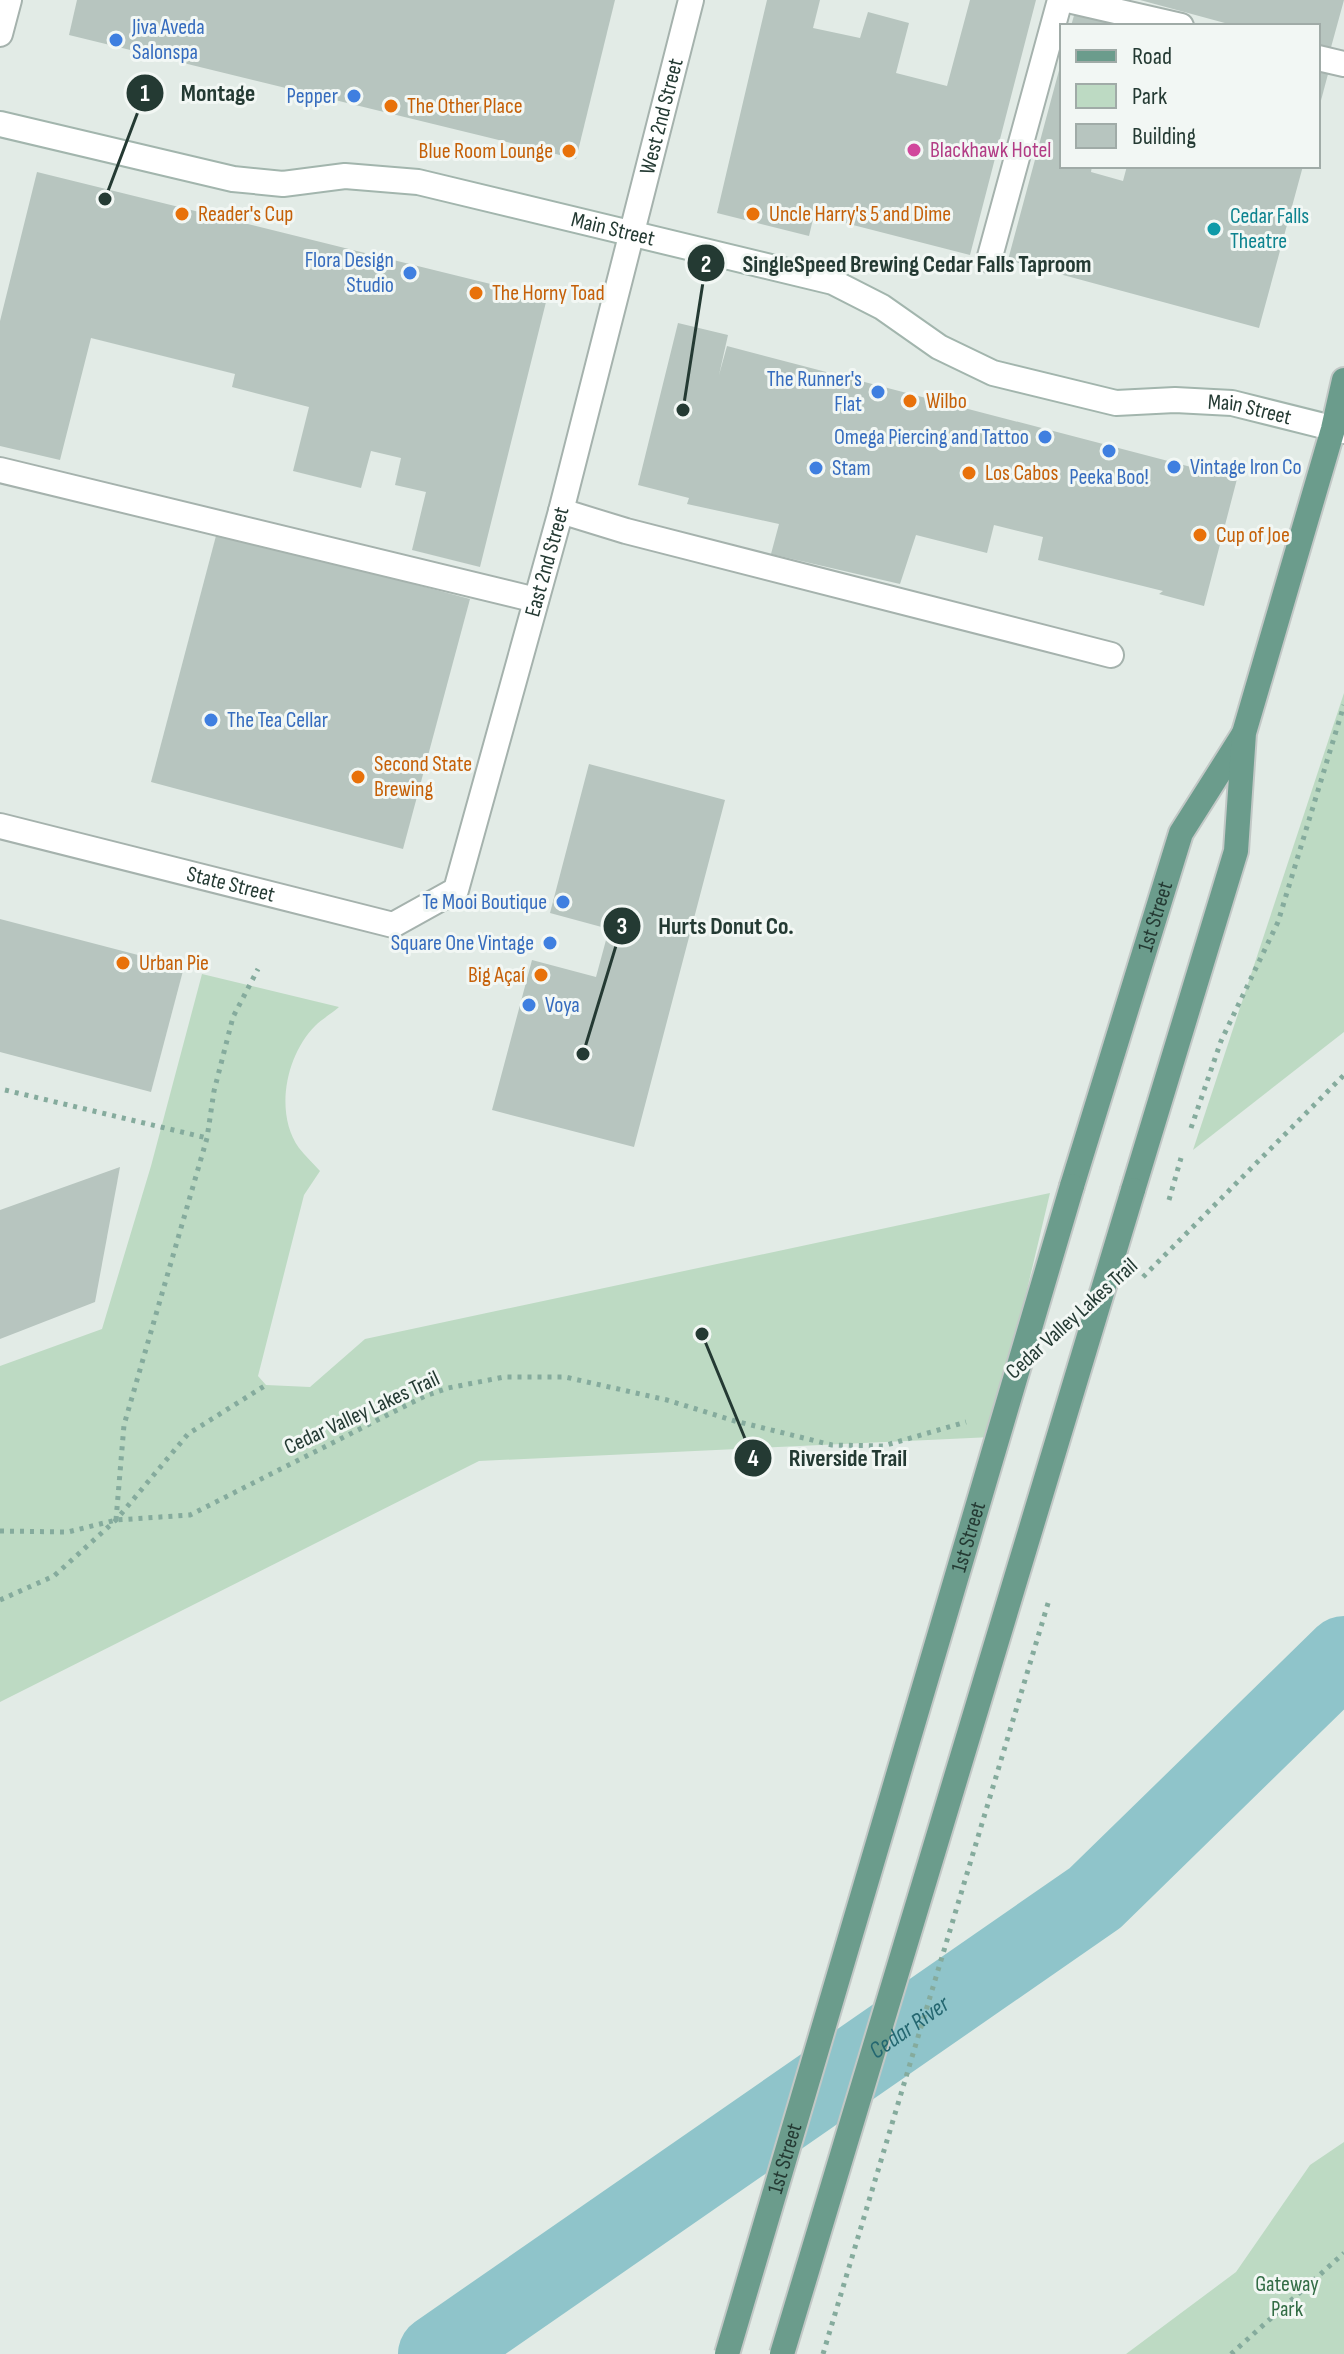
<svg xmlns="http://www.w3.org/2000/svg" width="1344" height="2354" font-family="'Sofia Sans Condensed',sans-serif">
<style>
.green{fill:#bddac3}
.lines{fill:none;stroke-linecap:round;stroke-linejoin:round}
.river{stroke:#8fc4ca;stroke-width:78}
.building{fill:#b7c5bf}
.lane-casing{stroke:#a5b2ad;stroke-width:28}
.street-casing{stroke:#a5b2ad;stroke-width:28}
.secondary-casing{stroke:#a2b5ad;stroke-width:28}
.primary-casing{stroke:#c2c8c6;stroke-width:28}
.path{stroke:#85ab9d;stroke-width:5;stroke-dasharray:4 6;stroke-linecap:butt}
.lane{stroke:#fff;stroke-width:24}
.street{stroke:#fff;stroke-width:24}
.secondary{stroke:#fff;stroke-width:24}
.primary{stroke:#6b9c8c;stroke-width:24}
.primary-bridge-casing{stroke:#c2c8c6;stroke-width:28;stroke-linecap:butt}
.path-bridge{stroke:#85ab9d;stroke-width:5;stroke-dasharray:4 6;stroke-linecap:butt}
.primary-bridge{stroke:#6b9c8c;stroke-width:24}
.shop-dot{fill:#3f7fe0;stroke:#f2f7f4;stroke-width:3}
.food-dot{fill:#e8710a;stroke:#f2f7f4;stroke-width:3}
.hotel-dot{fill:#d1479c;stroke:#f2f7f4;stroke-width:3}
.culture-dot{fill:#0f9aa8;stroke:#f2f7f4;stroke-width:3}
.labels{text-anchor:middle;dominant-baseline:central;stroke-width:6;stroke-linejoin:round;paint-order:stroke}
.shop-label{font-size:22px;fill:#366cbe;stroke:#f2f7f4;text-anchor:end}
.food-label{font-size:22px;fill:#c56008;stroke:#f2f7f4;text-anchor:start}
.street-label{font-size:22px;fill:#243a33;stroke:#f2f7f4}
.hotel-label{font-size:22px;fill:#b23c85;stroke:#f2f7f4;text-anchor:start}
.culture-label{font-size:22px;fill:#0d838f;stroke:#f2f7f4;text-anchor:start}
.park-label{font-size:22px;fill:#326c45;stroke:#f2f7f4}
.water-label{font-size:24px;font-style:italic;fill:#246770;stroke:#f2f7f4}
.leader{fill:none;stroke:#243a33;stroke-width:3}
.callout-dot{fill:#243a33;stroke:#f2f7f4;stroke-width:3}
.mark-label{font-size:24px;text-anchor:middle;font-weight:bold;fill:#fff}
.callout-label{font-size:24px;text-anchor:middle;font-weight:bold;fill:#243a33;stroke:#f2f7f4;stroke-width:6;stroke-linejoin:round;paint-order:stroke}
</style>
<rect width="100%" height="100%" fill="#e2ebe6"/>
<g class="green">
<path d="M1344,693V1032L1193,1150Z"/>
<path d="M202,974L339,1007C331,1014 322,1019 315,1026C286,1055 274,1113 299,1148C305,1156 313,1163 320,1171L304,1195L258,1376L266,1385L310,1387L365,1339L1050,1193L992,1437L479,1461L0,1702V1366L102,1329L151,1166Z"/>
<path d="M1344,2142V2354H1126L1236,2272L1310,2165Z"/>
</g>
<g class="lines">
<path class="river" id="s1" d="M437,2354L1095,1898L1344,1655"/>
</g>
<g class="building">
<path d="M77,0H615L576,159L69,35Z"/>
<path d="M767,0H820L813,28L860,38L868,12L909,23L896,73L947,86L970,0H1036L970,255L814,215L809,236L717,213Z"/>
<path d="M1140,0H1344L1330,51L1318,47V26H1236Z"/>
<path d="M1075,12L1123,25V26H1071Z"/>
<path d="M1061,63L1062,166H1092L1091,172L1123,181L1127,166H1303L1259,328L1008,260Z"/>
<path d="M1318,71L1328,74L1319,108H1318Z"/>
<path d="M37,172L547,298L480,567L412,550L426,492L395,485L401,458L371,451L361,488L293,471L309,407L232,387L235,374L91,338L60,460L0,446V321Z"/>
<path d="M678,323L728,335L719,375L727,346L1237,479L1204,606L1159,594L1163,591L1038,560L1043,537L994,525L987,553L916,535L900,584L771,554L779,524L687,504L689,498L638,485Z"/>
<path d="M217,532L470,599L403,849L151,782Z"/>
<path d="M589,764L725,800L634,1147L492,1110L532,960L596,977L609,929L550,913Z"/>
<path d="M0,919L184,967L151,1092L0,1052Z"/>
<path d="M120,1167L95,1302L0,1339V1210Z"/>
</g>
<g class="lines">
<defs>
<g id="lane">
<path d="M1068,0L1181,26"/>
<path d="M1318,58L1344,64"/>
<path d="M989,260L1060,0"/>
<path d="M0,470L536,600"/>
<path d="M561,511L626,531L1111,655"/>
</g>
<g id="street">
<path d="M0,34L9,0"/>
<path id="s2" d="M0,826L393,925L456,890L561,511L691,0"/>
</g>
<g id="secondary">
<path id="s3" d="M0,124L233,179L283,184L345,176L418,182L833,282L882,307L939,347L993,373L1116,403L1175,400L1232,403L1344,431"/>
</g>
<g id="primary">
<path id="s4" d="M1072,1186L1181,833L1243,735"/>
<path d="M1133,1190L1236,851L1244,733L1333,429L1344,380"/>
</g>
</defs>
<use href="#lane" class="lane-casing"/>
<use href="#street" class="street-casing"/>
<use href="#secondary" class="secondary-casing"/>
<use href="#primary" class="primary-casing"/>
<g class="path">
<path d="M5,1090L207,1138"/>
<path d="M1191,1128L1221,1041L1278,922L1344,705"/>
<path d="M1143,1277L1344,1075"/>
<path d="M116,1520L124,1425L207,1138L214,1091L233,1017L258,969"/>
<path d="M0,1531L68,1532L116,1520L190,1515L425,1396L448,1388L504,1377H565L667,1400L735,1421L832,1445L883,1446L966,1422"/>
<path d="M0,1600L54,1576L116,1520L188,1434L266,1385"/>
<path d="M1231,2354L1344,2253"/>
</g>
<use href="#lane" class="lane"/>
<use href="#street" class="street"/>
<use href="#secondary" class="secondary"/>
<use href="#primary" class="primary"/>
<defs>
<g id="primary-bridge">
<path id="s5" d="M727,2354L1072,1186"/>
<path d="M782,2354L1133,1190"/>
</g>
</defs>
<use href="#primary-bridge" class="primary-bridge-casing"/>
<g class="path-bridge">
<path d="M1169,1200L1181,1158"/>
<path d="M823,2354L1049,1600"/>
</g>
<use href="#primary-bridge" class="primary-bridge"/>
</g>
<g class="shop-dot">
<circle cx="116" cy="40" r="8"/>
<circle cx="354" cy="96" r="8"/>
<circle cx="410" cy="273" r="8"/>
<circle cx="878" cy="392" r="8"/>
<circle cx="1045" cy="437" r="8"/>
<circle cx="1109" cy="451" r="8"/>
<circle cx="1174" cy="467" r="8"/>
<circle cx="816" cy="468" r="8"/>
<circle cx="211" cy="720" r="8"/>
<circle cx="563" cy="902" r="8"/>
<circle cx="550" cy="943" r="8"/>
<circle cx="529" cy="1005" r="8"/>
</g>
<g class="food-dot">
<circle cx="391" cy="106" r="8"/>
<circle cx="569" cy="151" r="8"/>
<circle cx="182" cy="214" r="8"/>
<circle cx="753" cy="214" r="8"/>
<circle cx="476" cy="293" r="8"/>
<circle cx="910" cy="401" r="8"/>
<circle cx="969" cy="473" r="8"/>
<circle cx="1200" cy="535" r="8"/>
<circle cx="358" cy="777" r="8"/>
<circle cx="123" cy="963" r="8"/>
<circle cx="541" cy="975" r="8"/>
</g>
<circle class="hotel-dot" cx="914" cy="150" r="8"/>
<circle class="culture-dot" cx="1214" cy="229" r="8"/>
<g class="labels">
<g class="shop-label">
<text x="132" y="27" text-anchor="start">Jiva Aveda<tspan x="132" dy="25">Salonspa</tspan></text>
<text x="338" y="96">Pepper</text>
<text x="394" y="260">Flora Design<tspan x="394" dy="25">Studio</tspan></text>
<text x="862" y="379">The Runner's<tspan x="862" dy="25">Flat</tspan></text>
<text x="1029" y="437">Omega Piercing and Tattoo</text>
<text x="1190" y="467" text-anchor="start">Vintage Iron Co</text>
<text x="832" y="468" text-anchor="start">Stam</text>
<text x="1109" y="477" text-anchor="middle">Peeka Boo!</text>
<text x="227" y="720" text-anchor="start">The Tea Cellar</text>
<text x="547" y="902">Te Mooi Boutique</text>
<text x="534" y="943">Square One Vintage</text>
<text x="545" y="1005" text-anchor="start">Voya</text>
</g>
<g class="food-label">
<text x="407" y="106">The Other Place</text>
<text x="553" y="151" text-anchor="end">Blue Room Lounge</text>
<text x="198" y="214">Reader's Cup</text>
<text x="769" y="214">Uncle Harry's 5 and Dime</text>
<text x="492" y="293">The Horny Toad</text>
<text x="926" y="401">Wilbo</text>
<text x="985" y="473">Los Cabos</text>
<text x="1216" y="535">Cup of Joe</text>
<text x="374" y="764">Second State<tspan x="374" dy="25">Brewing</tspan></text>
<text x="139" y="963">Urban Pie</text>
<text x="525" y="975" text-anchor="end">Big Açaí</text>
</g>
<g class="street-label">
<text stroke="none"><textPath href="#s2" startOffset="1278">West 2nd Street</textPath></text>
<text stroke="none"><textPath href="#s3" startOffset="626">Main Street</textPath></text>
<text stroke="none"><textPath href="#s3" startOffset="1298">Main Street</textPath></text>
<text stroke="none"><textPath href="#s2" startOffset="818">East 2nd Street</textPath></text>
<text stroke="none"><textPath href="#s2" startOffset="238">State Street</textPath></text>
<text stroke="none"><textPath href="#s4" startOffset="282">1st Street</textPath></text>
<text transform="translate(1072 1319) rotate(-42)">Cedar Valley Lakes Trail</text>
<text transform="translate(362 1413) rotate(-25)">Cedar Valley Lakes Trail</text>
<text stroke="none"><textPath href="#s5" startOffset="852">1st Street</textPath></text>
<text stroke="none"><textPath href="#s5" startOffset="204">1st Street</textPath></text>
</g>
<g class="hotel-label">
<text x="930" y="150">Blackhawk Hotel</text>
</g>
<g class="culture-label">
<text x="1230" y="216">Cedar Falls<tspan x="1230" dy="25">Theatre</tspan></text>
</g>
<g class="park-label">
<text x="1287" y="2284">Gateway<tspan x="1287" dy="25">Park</tspan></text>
</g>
<g class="water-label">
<text stroke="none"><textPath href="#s1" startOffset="574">Cedar River</textPath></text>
</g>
</g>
<path class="leader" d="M105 199L145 93M683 410L706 263M583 1054L622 926M702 1334L753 1458"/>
<g class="callout-dot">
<circle cx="105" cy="199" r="8"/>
<circle cx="683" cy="410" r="8"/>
<circle cx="583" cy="1054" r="8"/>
<circle cx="702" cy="1334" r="8"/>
<circle cx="145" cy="93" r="20"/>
<circle cx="706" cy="263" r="20"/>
<circle cx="622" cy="926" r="20"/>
<circle cx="753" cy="1458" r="20"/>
</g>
<g class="mark-label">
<text x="145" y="101">1</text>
<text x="706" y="272">2</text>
<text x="622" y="934">3</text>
<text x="753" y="1466">4</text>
</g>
<g class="callout-label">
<text x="218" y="101">Montage</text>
<text x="917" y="272">SingleSpeed Brewing Cedar Falls Taproom</text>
<text x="726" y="934">Hurts Donut Co.</text>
<text x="848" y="1466">Riverside Trail</text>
</g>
<rect x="1060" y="24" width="260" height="144" fill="#f2f7f4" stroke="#a0aba7" stroke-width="2"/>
<rect x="1076" y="50" width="40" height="12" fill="#6b9c8c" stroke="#a0aba7" stroke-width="2"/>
<text x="1132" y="64" font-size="24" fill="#243a33">Road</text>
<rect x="1076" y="84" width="40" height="24" fill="#bddac3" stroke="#a0aba7" stroke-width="2"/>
<text x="1132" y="104" font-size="24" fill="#243a33">Park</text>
<rect x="1076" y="124" width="40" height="24" fill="#b7c5bf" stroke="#a0aba7" stroke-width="2"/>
<text x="1132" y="144" font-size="24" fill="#243a33">Building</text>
</svg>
